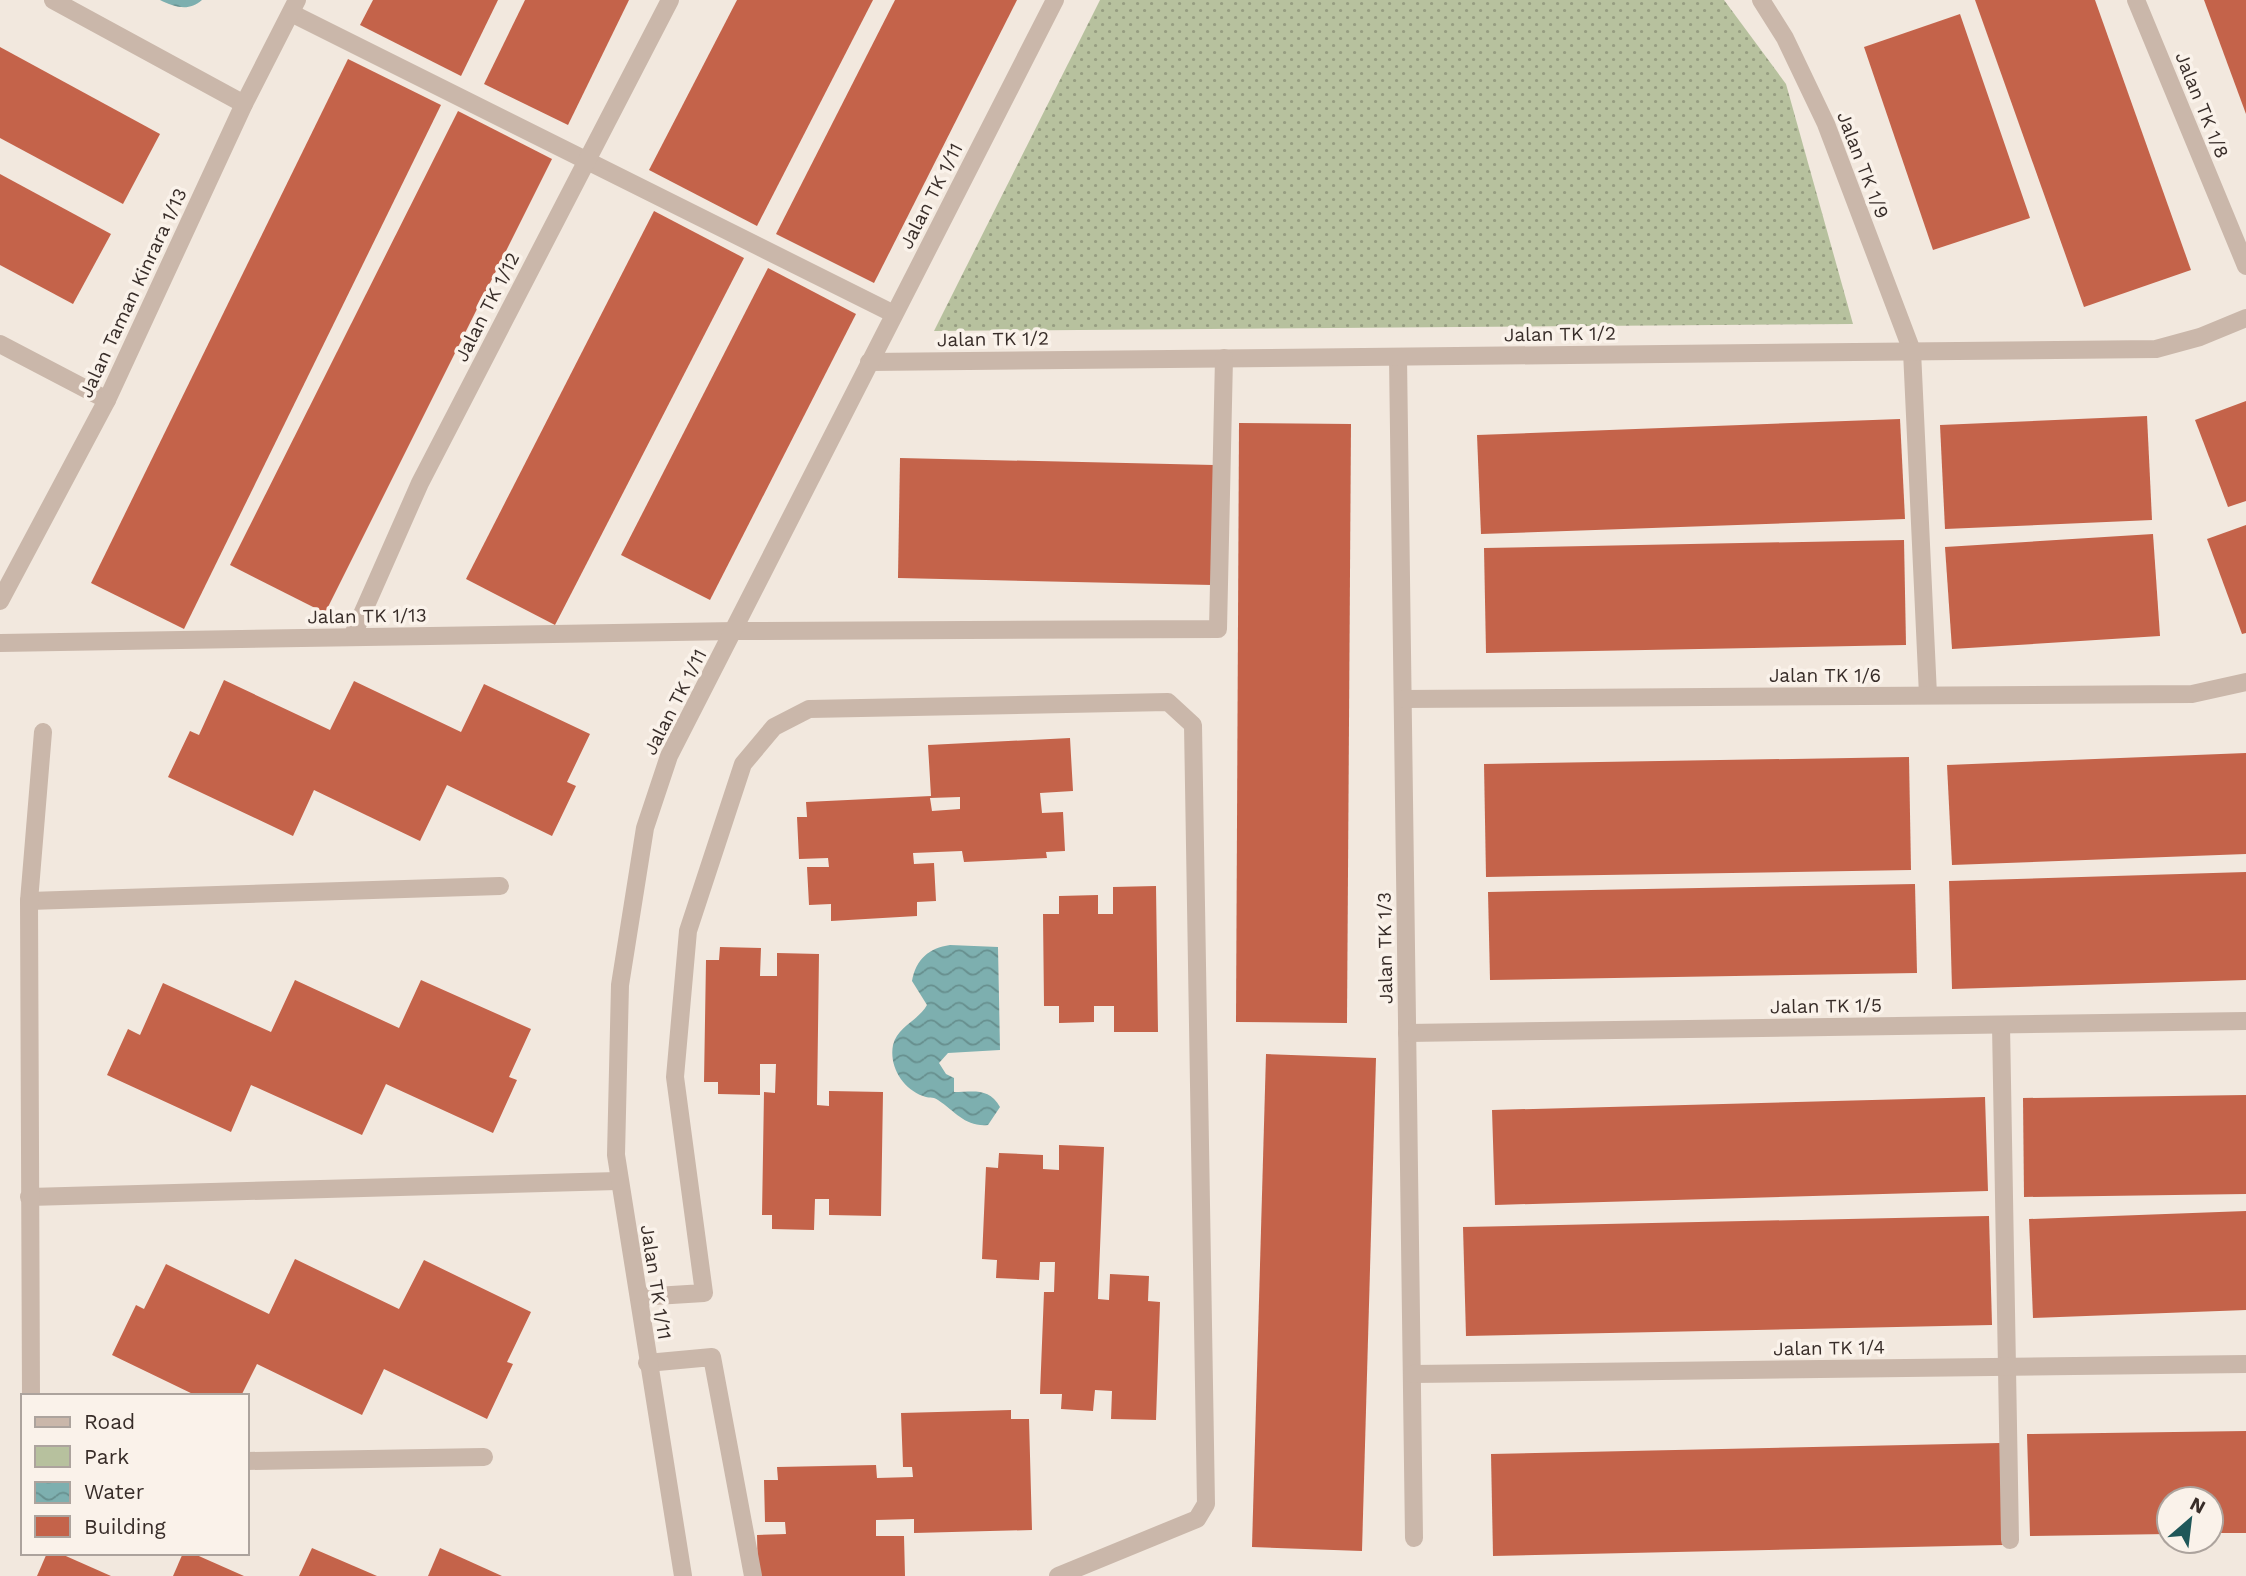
<svg xmlns="http://www.w3.org/2000/svg" width="2246" height="1576" font-family="'Work Sans',sans-serif">
<style>
.green{fill:url(#green-dots)}
.water{fill:url(#water-waves)}
.building{fill:#c4634a;fill-rule:evenodd}
.lines{fill:none;stroke-linecap:round;stroke-linejoin:round}
.minor{stroke:#cab7aa;stroke-width:18}
.labels{text-anchor:middle;dominant-baseline:central;stroke-width:7;stroke-linejoin:round;paint-order:stroke}
.street-label{font-size:19px;fill:#382d29;stroke:#faf2ea}
</style>
<defs>
<pattern id="green-dots" width="8" height="8" patternUnits="userSpaceOnUse" patternTransform="scale(1.75)"><rect width="8" height="8" fill="#b7c19e"/><path d="M2 2h.1M6 6h.1" fill="none" stroke="#969d81" stroke-width="1.8" stroke-linecap="round"/></pattern>
<pattern id="water-waves" width="16" height="10" patternUnits="userSpaceOnUse" patternTransform="scale(1.75)"><rect width="16" height="10" fill="#7dafaf"/><path d="M0 5q4-4 8 0t8 0" fill="none" stroke="#678f8e"/></pattern>
</defs>
<rect width="100%" height="100%" fill="#f2e8de"/>
<path class="green" d="M1100,0H1724L1786,84L1853,324L934,331Z"/>
<g class="water">
<path d="M160,0H202C189,12 174,7 160,0Z"/>
<path d="M950,945L998,947L1000,1050L948,1053L939,1063L946,1074L954,1078V1092C973,1092 989,1087 1000,1107L988,1125C965,1127 956,1112 938,1100C932,1096 929,1099 923,1096C902,1088 889,1066 893,1045C898,1026 918,1021 927,1005L912,981C916,959 929,948 950,945Z"/>
</g>
<g class="building">
<path d="M373,0H498L461,76L360,25Z"/>
<path d="M525,0H629L568,125L484,84Z"/>
<path d="M737,0H873L757,226L649,170Z"/>
<path d="M895,0H1017L874,283L776,234Z"/>
<path d="M1975,0H2095L2191,270L2084,307Z"/>
<path d="M2204,0H2246V114Z"/>
<path d="M1960,14L2030,218L1933,250L1864,47Z"/>
<path d="M0,47L160,134L123,204L0,138Z"/>
<path d="M348,59L441,105L184,629L91,583Z"/>
<path d="M458,111L552,159L325,613L230,565Z"/>
<path d="M0,174L111,234L73,304L0,265Z"/>
<path d="M654,211L744,258L555,625L466,579Z"/>
<path d="M768,268L856,314L710,600L621,555Z"/>
<path d="M2246,401V501L2228,507L2195,420Z"/>
<path d="M2147,416L2152,520L1945,529L1940,425Z"/>
<path d="M1900,419L1905,519L1481,534L1477,435Z"/>
<path d="M1239,423L1351,424L1347,1023L1236,1022Z"/>
<path d="M900,458L1214,465L1212,585L898,578Z"/>
<path d="M2246,525V633L2242,634L2207,539Z"/>
<path d="M2153,534L2160,636L1952,649L1945,547Z"/>
<path d="M1904,540L1906,645L1486,653L1484,548Z"/>
<path d="M224,680L330,730L354,681L461,732L484,684L590,734L567,782L576,786L552,836L447,785L420,841L314,790L293,836L168,777L190,731L199,735Z"/>
<path d="M1070,738L1073,791L1040,793L1042,813L1063,812L1065,851L1046,852L1047,858L964,862L962,851L913,853L914,864L934,863L936,901L917,902V916L831,921V904L809,905L807,867H829L828,858L799,859L797,817H807L806,802L931,796L928,745ZM960,797V809L932,811L930,798Z"/>
<path d="M2246,753V854L1952,865L1947,765Z"/>
<path d="M1909,757L1911,870L1486,877L1484,764Z"/>
<path d="M2246,872V980L1952,989L1949,881Z"/>
<path d="M1915,884L1917,973L1490,980L1488,892Z"/>
<path d="M1156,886L1158,1032H1114V1006H1094V1022L1059,1023V1006H1044L1043,914H1059V896L1098,895V914H1113V887Z"/>
<path d="M720,947L761,948L760,976H777V953L819,954L817,1105L829,1106V1091L883,1092L881,1216L829,1215V1199H815L814,1230L772,1229V1215H762L764,1092L775,1093L776,1064H760V1095L718,1094V1082H704L706,960H719Z"/>
<path d="M295,980L399,1028L421,980L531,1029L509,1077L517,1080L493,1133L386,1084L362,1135L251,1085L231,1132L107,1075L128,1029L140,1035L163,983L271,1032Z"/>
<path d="M1266,1054L1376,1058L1362,1551L1252,1547Z"/>
<path d="M2246,1095V1194L2024,1197L2023,1098Z"/>
<path d="M1985,1097L1988,1191L1495,1205L1492,1110Z"/>
<path d="M1059,1145L1104,1147L1098,1299L1109,1300L1110,1274L1149,1276L1148,1301L1160,1302L1156,1420L1111,1419L1112,1391L1095,1390L1093,1411L1061,1409L1062,1394H1040L1044,1292H1054L1055,1262H1040L1039,1280L996,1278L997,1260L982,1259L986,1167L998,1168L999,1153L1043,1155V1169L1059,1170Z"/>
<path d="M2246,1211V1310L2033,1318L2029,1219Z"/>
<path d="M1989,1216L1992,1325L1466,1336L1463,1227Z"/>
<path d="M295,1259L399,1309L424,1260L531,1312L507,1362L513,1364L487,1419L384,1369L362,1415L257,1364L241,1396H197L112,1355L136,1305L144,1309L166,1264L269,1314Z"/>
<path d="M1011,1410V1419H1029L1032,1530L914,1533V1519L876,1520V1536H904L905,1576H758L757,1535L786,1534L785,1522H765L764,1480H778L777,1467L876,1465L877,1478L913,1477L912,1467H903L901,1413Z"/>
<path d="M2246,1431V1533H2211V1499H2169V1534L2030,1536L2027,1434Z"/>
<path d="M2000,1443L2003,1545L1493,1556L1491,1454Z"/>
<path d="M312,1548L377,1576H299Z"/>
<path d="M440,1548L502,1576H428Z"/>
<path d="M47,1553H59L111,1576H37Z"/>
<path d="M183,1553H192L244,1576H173Z"/>
</g>
<g class="lines">
<g class="minor">
<path d="M53,0L244,104"/>
<path d="M1761,0L1785,38L1826,124L1912,351L1928,695"/>
<path d="M2136,0L2246,266"/>
<path d="M291,13L894,314"/>
<path d="M0,344L107,400"/>
<path d="M1398,357L1414,1538"/>
<path d="M869,362L2156,349L2200,337L2246,318"/>
<path d="M0,601L107,400L244,104L297,0"/>
<path d="M352,637L420,483L670,0"/>
<path d="M0,643L735,631L1218,629L1224,358"/>
<path d="M1403,699L2192,694L2246,682"/>
<path d="M29,901L500,886"/>
<path d="M2001,1025L2010,1540"/>
<path d="M1407,1033L2246,1021"/>
<path d="M29,1197L617,1181"/>
<path d="M639,1297L704,1293L675,1077L688,931L743,764L774,727L809,709L1168,702L1193,725L1206,1504L1197,1519L1058,1576"/>
<path d="M647,1363L712,1357L753,1576"/>
<path d="M1412,1374L2246,1364"/>
<path d="M31,1396L29,901L43,732"/>
<path d="M247,1461L484,1457"/>
<path d="M683,1576L616,1155L620,985L645,828L669,756L1055,0"/>
</g>
</g>
<g class="labels">
<g class="street-label">
<text transform="translate(2202 105) rotate(68)">Jalan TK 1/8</text>
<text transform="translate(1863 165) rotate(69)">Jalan TK 1/9</text>
<text transform="translate(931 196) rotate(-63)">Jalan TK 1/11</text>
<text transform="translate(133 293) rotate(-65)">Jalan Taman Kinrara 1/13</text>
<text transform="translate(487 307) rotate(-63)">Jalan TK 1/12</text>
<text transform="translate(1560 334) rotate(-1)">Jalan TK 1/2</text>
<text transform="translate(993 339) rotate(-1)">Jalan TK 1/2</text>
<text transform="translate(367 616) rotate(-1)">Jalan TK 1/13</text>
<text x="1825" y="675">Jalan TK 1/6</text>
<text transform="translate(675 702) rotate(-63)">Jalan TK 1/11</text>
<text transform="translate(1385 948) rotate(-91)">Jalan TK 1/3</text>
<text transform="translate(1826 1006) rotate(-1)">Jalan TK 1/5</text>
<text transform="translate(656 1282) rotate(81)">Jalan TK 1/11</text>
<text transform="translate(1829 1348) rotate(-1)">Jalan TK 1/4</text>
</g>
</g>
<rect x="21" y="1394" width="228" height="161" fill="#faf2ea" stroke="#aca39d" stroke-width="2"/>
<rect x="35" y="1417" width="35" height="10" fill="#cab7aa" stroke="#aca39d" stroke-width="2"/>
<text x="84" y="1429" font-size="21" fill="#382d29">Road</text>
<rect x="35" y="1446" width="35" height="21" fill="#b7c19e" stroke="#aca39d" stroke-width="2"/>
<text x="84" y="1464" font-size="21" fill="#382d29">Park</text>
<rect x="35" y="1482" width="35" height="21" fill="url(#water-waves)" stroke="#aca39d" stroke-width="2"/>
<text x="84" y="1499" font-size="21" fill="#382d29">Water</text>
<rect x="35" y="1516" width="35" height="21" fill="#c4634a" stroke="#aca39d" stroke-width="2"/>
<text x="84" y="1534" font-size="21" fill="#382d29">Building</text>
<g transform="translate(2190 1520) rotate(28)"><circle r="33" fill="#faf2ea" stroke="#aca39d" stroke-width="2"/>
<path d="M0-5L12 26L0 18L-12 26Z" fill="#1f5759"/>
<text y="-10" font-size="19" font-weight="bold" text-anchor="middle" fill="#382d29">N</text>
</g>
</svg>
